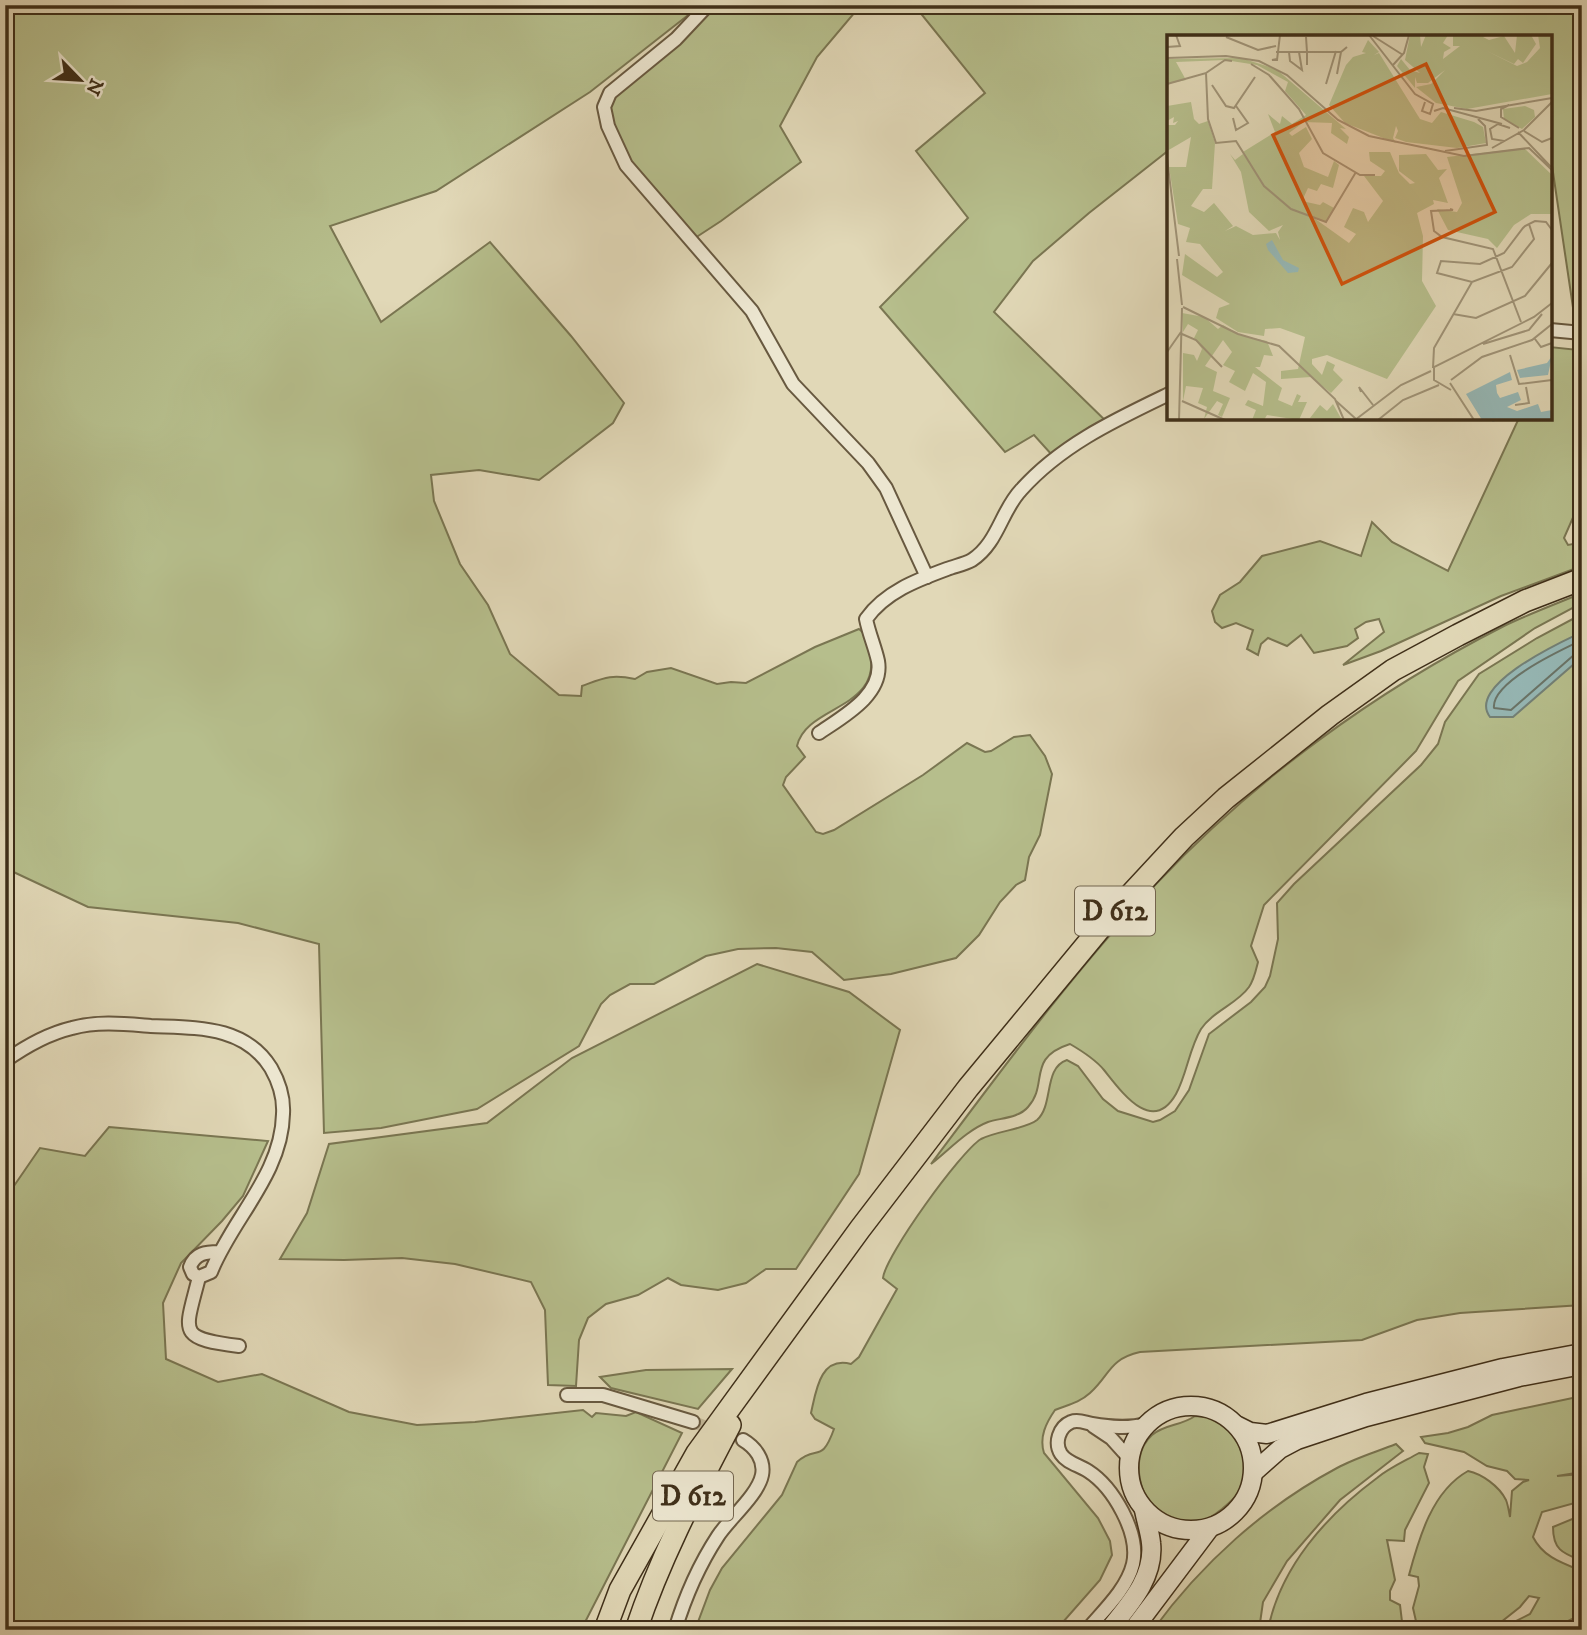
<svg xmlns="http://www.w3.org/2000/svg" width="1587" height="1635" font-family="'IM FELL DW Pica',serif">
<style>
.green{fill:#b6be8c;stroke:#7a7652;stroke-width:2}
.water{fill:#96b8b6;stroke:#738177;stroke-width:2}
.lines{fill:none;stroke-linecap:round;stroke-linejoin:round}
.shore{stroke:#6a7468;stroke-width:2}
.minor-tunnel{stroke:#c1b697;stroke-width:12;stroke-dasharray:12 6;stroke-linecap:butt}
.minor-casing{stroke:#685940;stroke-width:16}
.secondary-casing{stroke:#3f2f19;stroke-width:21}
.trunk-casing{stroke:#3f2f19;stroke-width:24}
.minor{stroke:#ece6d0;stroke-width:12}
.secondary{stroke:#ece6d0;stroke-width:18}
.trunk{stroke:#e1d8b7;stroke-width:21}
.labels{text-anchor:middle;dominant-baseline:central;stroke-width:7;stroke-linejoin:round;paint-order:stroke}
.shield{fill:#ece6d0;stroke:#736650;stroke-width:2}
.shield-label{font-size:28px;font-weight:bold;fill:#3f2f19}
.inset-river{fill:none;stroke:#96b8b6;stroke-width:3.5}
.inset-road{fill:none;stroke:#a09478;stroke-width:2}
.view{fill:#cf530e;fill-opacity:0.15;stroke:#cf530e;stroke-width:3.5}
.inset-edge{fill:none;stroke:#3f2f19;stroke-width:3.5}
</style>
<rect width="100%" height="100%" fill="#e1d8b7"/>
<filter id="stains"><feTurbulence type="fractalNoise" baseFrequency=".00286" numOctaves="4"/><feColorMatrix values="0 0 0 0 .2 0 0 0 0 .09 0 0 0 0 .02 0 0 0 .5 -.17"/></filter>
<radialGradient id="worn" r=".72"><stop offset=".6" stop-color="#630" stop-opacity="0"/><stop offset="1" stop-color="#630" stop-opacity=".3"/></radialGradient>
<g class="green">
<path d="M5,5H701L590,92L436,191L330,226L381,322L490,242L571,336L624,403L613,423L539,480L479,470L431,475L434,501L460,564L488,605L510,654L559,695L581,696L582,686C604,678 611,674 635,679L647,672L671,668L717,684L731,682L746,683L815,647L859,629C866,634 866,640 869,648C886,710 806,704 797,746L805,757L786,777L783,785L816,832L823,834L834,830L923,775L967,743L985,752L991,751L1014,737L1030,735L1045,756L1052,774L1040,835L1029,857L1025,880L1016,885L1000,902L979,935L956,958L891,974L844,980L812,952L776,948L738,949L706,956L654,984H630L610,995L601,1004L579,1046L477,1109L381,1128L324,1133L319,944L238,923L88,907L5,868Z"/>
<path d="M712,5H861L817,57L780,126L801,162L721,221L695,238L626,157L612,123L608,108L616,96Z"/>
<path d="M914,5H1582V329L1576,328L1550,152V37H1169V150L1089,213L1033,261L994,312L1111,426L1052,455L1034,435L1005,452L880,307L968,218L916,151L985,93Z"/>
<path d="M1582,342V497L1564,538L1568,545L1579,543L1582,533V566L1501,596L1381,651L1343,665L1384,632L1379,619L1366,622L1355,629L1358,638L1347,646L1314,653L1301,635L1287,646L1268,638L1261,644L1258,655L1247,649L1253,630L1236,623L1222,628L1215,622L1212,611L1220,595L1240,582L1262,556L1320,541L1361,556L1372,522L1392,542L1448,571L1519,418H1550V347L1578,350Z"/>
<path d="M1582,593V603L1535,628L1458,681L1416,751L1264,905L1251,946L1258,962C1256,970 1254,980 1249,987C1237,1004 1213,1011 1201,1029C1189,1049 1187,1074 1176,1094C1152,1136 1121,1091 1104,1070C1095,1059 1082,1051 1070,1044C1026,1058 1049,1084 1028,1107C1019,1118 1000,1118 988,1122C967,1130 949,1150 931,1164C1003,1068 1074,971 1157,883C1255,779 1376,691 1504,626C1529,614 1556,604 1582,593Z"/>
<path d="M1582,614V1305L1460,1313L1417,1320L1362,1340L1140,1352C1109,1359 1110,1375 1090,1393C1079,1403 1067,1405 1055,1410C1046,1423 1039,1437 1044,1453L1098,1518L1110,1541L1112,1555L1100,1580L1056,1630H695L710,1590L722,1568L782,1495L797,1462C817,1444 821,1465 834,1429L815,1419L811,1413C816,1391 820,1356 851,1364L859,1357L897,1289L883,1278C885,1256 961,1151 981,1139C996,1131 1026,1129 1037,1120C1054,1105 1043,1068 1067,1060L1078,1066L1103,1099L1118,1111L1153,1122L1160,1120L1175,1111L1189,1090L1209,1034L1251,1002L1265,987L1270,976L1278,939L1277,903L1294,884L1421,765L1438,744L1445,722L1479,674L1537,638Z"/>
<path d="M757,964L849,992L900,1030L859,1174L796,1269H766L746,1283L718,1290L681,1285L668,1278L638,1295L606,1304L588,1318L579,1340L576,1386L548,1385L545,1310L531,1282L455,1264L402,1258L344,1260L280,1259L307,1213L329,1144L487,1123L572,1058Z"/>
<path d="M109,1127L268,1141L243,1196L222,1221L181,1263L163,1303L166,1359L218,1382L262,1374L349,1412L417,1425L475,1422L583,1410L592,1417L596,1413L626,1416L636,1412L682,1433L581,1630H5V1199L40,1148L85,1156Z"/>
<path d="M732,1369L698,1409L611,1388L600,1377L646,1370Z"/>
<path d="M1582,1396V1472L1557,1476L1582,1474V1501L1542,1512L1533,1537C1543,1557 1562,1563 1582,1571V1610L1574,1618L1555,1628L1547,1623L1536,1626L1534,1630H1498L1530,1614L1539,1598L1529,1596L1520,1607L1491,1630H1418L1413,1608L1419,1586L1418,1577L1409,1575C1419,1538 1432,1491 1468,1471C1482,1474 1499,1486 1506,1500C1508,1505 1509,1512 1510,1517L1512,1491L1523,1482L1529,1480L1515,1479L1507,1471L1487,1466L1464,1452L1425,1443L1421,1437L1448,1433L1468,1427L1492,1415Z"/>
<path d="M1195,1416C1200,1417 1207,1416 1212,1418C1237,1427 1256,1465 1241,1490C1236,1497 1229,1503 1222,1509C1207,1521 1198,1525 1178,1522C1142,1516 1125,1459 1152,1435C1165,1424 1181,1426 1195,1416Z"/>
<path d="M1396,1444L1403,1451L1340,1500L1287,1561L1263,1602L1259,1630H1153C1201,1564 1264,1507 1337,1468C1355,1458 1376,1452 1396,1444Z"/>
<path d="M1419,1453L1428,1454L1424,1467L1429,1483L1405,1530L1404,1541L1387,1540L1395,1580L1390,1591V1600L1400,1605L1403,1630H1268C1280,1567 1327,1515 1377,1478C1389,1468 1405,1461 1419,1453Z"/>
<path d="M1582,1515V1560H1580C1562,1553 1553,1549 1553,1527Z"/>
</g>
<path class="water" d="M1580,633L1582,657L1513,717H1490C1466,686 1559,643 1580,633Z"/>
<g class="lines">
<path class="shore" d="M1582,640C1561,650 1491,682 1494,708L1511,710L1575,654L1582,653"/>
<path class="minor-tunnel" d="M693,1422L743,1440"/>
<defs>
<g id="minor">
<path d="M708,5L676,39L610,93L604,107L608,126L626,165L752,311L793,384L868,463L886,488L927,577"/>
<path d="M1550,330L1582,333"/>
<path d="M819,733C842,717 884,695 878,661C875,647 869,634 866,619C885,592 917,580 947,569C955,566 965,564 972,560C998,543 1001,511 1021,490C1061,445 1115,420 1169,394"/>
<path d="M5,1061C26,1046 47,1034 72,1028C98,1021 125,1024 151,1026C196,1028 244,1025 271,1068C279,1082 284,1098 283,1114C282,1174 232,1219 211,1272L199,1277L193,1274L190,1267C195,1253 206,1252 219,1252"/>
<path d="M199,1277C185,1333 176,1338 239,1346"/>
<path d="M567,1395H603L693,1422"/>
<path d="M1093,1426L1111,1438L1129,1458"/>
<path d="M675,1630C685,1597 699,1565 718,1536C729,1519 758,1495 762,1475C765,1460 755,1447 743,1440"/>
<path d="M1087,1630C1103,1611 1127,1589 1133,1564C1140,1533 1113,1487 1088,1471C1079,1465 1067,1463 1061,1454C1054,1443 1059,1427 1071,1422C1079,1419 1085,1423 1092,1424C1110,1427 1128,1429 1146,1424"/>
</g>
<g id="secondary">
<circle cx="1191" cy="1468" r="62"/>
<path d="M1238,1426L1250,1432L1267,1434L1366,1403L1503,1368L1582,1353"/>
<path d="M1254,1472L1280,1449L1297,1440L1366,1417L1519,1377L1582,1365"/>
<path d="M1109,1630C1129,1605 1155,1577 1151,1543C1150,1532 1146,1521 1144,1510"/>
<path d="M1133,1630L1209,1529"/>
</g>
<g id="trunk">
<path d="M605,1630L620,1590L697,1453L860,1229L968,1088L1107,920L1184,837L1226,798L1330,715L1393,670L1458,635L1525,601L1582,579"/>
<path d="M636,1630C660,1558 695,1492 730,1425"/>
</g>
</defs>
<use href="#minor" class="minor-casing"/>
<use href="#secondary" class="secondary-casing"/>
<use href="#trunk" class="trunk-casing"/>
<use href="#minor" class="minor"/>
<use href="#secondary" class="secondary"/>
<use href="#trunk" class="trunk"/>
</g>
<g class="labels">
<g class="shield">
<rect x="1075" y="886.5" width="80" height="49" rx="5"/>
<rect x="653" y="1471.5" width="80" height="49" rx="5"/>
</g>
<g class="shield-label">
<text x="1115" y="911">D 612</text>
<text x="693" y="1496">D 612</text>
</g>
</g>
<g transform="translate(1167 35)">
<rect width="385" height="385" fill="#e1d8b7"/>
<path d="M243,0H253L254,12L259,0H281L276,8L284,13L277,17L276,24L293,11H286V1L323,0L316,2L322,5L337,1L348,18L350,0H364L369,9L356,28L351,24L347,29L320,16L350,31L360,27L373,13L371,0H385V59L300,74L269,68L249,52L264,49L278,35L261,48H250L248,42V53L230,31L234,24L243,35L253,38L238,25ZM201,5L212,17L207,20L212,18L253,84L265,88L274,77L307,87L316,92L319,108L290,113L239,107L228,103L231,96L229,91L226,103L229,108L178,88L162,70L179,30L186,22L199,18L195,17ZM74,23L109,34L179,94L173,93L182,102L180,109L164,98L165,88L137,87L122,98L125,101L139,92L145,104L132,118L137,132L161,142L167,126L172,130L166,153L154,149L150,156L141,153L135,166L153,170L156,167L167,173L159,187L147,183L182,208L189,199L177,192L186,173L197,177L201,187L216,166L197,141H214L218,136L203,126L202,117H223L232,138L243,149L248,148L232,136V120L259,119L271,135L280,134L272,143L281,168L266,165L267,169L250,178L256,201L255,246L269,271L220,344L160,320L145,324V329L155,340L160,326L168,330L166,335L176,345L164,358L144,342L114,344V336L131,334L138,302L113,293L98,294L97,301L71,297L49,283L52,273L63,269L15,240L18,219L50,242L56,237L33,209L19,207L23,193L11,189L2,132H19L24,102L0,116V90H8L11,86L6,88L7,82L0,86V71L24,67L27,84L32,89L41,86L48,108L45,154H36L24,171L37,177L47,168L66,191L58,196L69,191L86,200L109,198L113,205L111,197L116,190L102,196L82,177L74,137L63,119L68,125L76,119L82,127L76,117L108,97L101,79L113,89L115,81L125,89L139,80L118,56L121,47L90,30L58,25L9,27L19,45L0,49V24ZM358,71L367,75L368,82L355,94L337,84L336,74ZM357,113L385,140V179H364L347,190L330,213L321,204L281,195L270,174L290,177L295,168L280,122ZM15,278L37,282L51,294L56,290L72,300L100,306L106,321L97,320L93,332H88L115,353L111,365L125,371L130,359L134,361L131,367H140L132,385L100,380L97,385H85L89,375L78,370L81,365L96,371L99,347L86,338L78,356L62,347L68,336L56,330L65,317L56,305L38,331L50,337L46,356L63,363L55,382L51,380L56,369L50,366L37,384L40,372L31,368L36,353L19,351L16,366V318L27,320L30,326L35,314L27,303L31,295L21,289L16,297ZM166,369L175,385L143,383L153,370L160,376Z" fill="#b6be8c"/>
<path d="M105,205L116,225L132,233L131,237L121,238L101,215L99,209ZM385,321L381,340L353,343L350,335L380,328ZM343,337L345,345L329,350L330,358L333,363L351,357L354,365L340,372L350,376L371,369L374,377L385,375V385H315L299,359Z" fill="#96b8b6"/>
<path class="inset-river" d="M325,385L340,381L385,383"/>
<path class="inset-road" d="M202,0L248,59L266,69L263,79L255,76L258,67M206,1L236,20M59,2L91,15L109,11M0,12L13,11L9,0M109,17H140L139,2M122,17L123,26L135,35L132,17M0,23L59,21L92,26L120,40L171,85L202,101L297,121L362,113L385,135M110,24L105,25H110L113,0M84,29L102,40L132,74L156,118L193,140H208M140,30V17H174M226,30L237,18L242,0M39,38L58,25L65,26M170,39L174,17L180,12M0,49L39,38L41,84L49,108L69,106L97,151L124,174L159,187L189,137M159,49L169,16M45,50L59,71L67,73L88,42M342,70L334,74V82L352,93M287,73L309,76L385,63M267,76L276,73L335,89M66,83L69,95L81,88L69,71M357,96L375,107L385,103M351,97L384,132M337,106L325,104L323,94L331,89L343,93M325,113L357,95L385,67M278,116L320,110L318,91L311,84M0,123L12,221M283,174L286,175L264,176L267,196L275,202L326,214L354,287M362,189L367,204L345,232L305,247L270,238L274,226L313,229L337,218L356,193L358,191L368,186L379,187L385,195M10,224L15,270M16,272L71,299L112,311L168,364L177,385M286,279L309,283L358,261L385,228M15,299L29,305L55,332M368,304L374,312L385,308M316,309L362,295L375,279M0,317L14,297M343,320L352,349L385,345M266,333L267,313L305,247M284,345L315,322L365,305L385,289M283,348L307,385M284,355L267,345V332L367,282L385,268M194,357L192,352L206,370M15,366L58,385M169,366L189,384M348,370L362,368L359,352M12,385L15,273M188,385L234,350L264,336M211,385L236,365L272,350"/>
<path class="view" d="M259,29L328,177L175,249L106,100Z"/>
<rect width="385" height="385" class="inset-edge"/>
</g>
<rect width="1587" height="1635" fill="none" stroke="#e1d8b7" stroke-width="28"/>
<rect x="7" y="7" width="1573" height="1621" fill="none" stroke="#3f2f19" stroke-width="3.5"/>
<rect x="14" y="14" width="1559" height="1607" fill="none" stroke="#3f2f19" stroke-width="2"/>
<g transform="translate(80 80) rotate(115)" stroke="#ece6d0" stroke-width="5" paint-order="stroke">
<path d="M0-5L12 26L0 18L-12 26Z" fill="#3f2f19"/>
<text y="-10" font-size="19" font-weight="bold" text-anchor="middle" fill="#3f2f19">N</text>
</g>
<rect width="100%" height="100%" filter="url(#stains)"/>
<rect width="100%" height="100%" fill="url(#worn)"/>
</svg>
